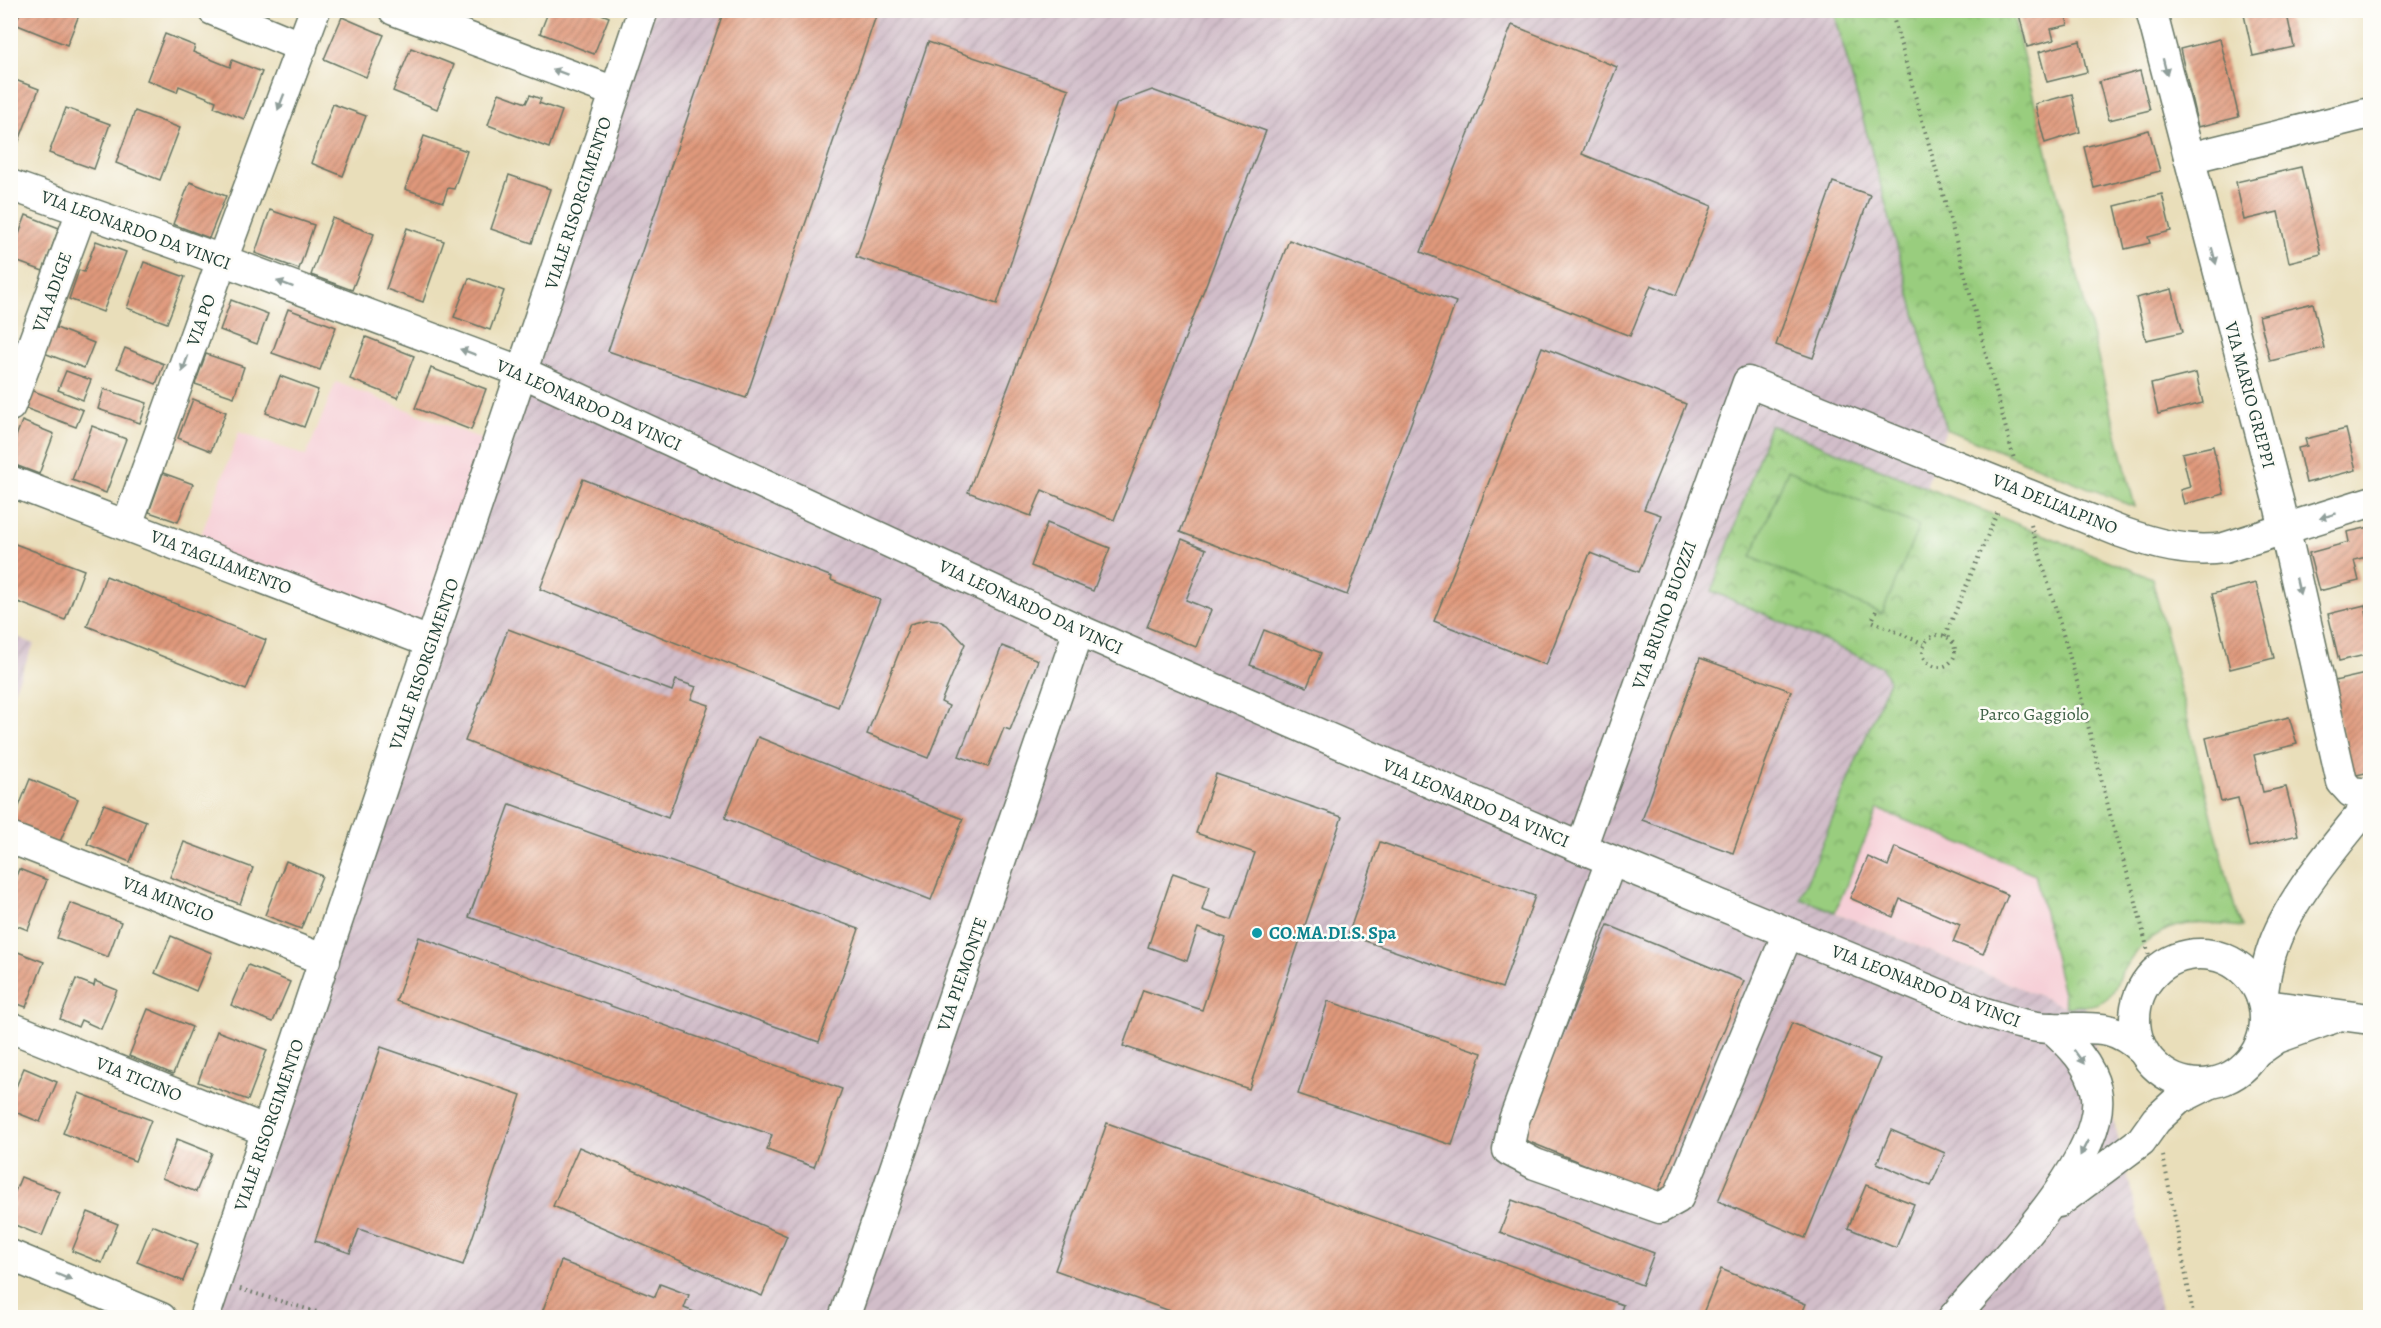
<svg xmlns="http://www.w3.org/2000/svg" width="2381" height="1328" font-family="Alegreya,serif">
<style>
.built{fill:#f6cfd7}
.industrial{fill:url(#industrial-furrows)}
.park{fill:url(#park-crowns);stroke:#5c8559;stroke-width:1.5}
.pitch{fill:#99cd7e;stroke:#5c8559;stroke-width:1.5}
.building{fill:url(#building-hatch)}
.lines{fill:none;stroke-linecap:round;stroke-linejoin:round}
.minor-casing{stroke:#667563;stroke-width:33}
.path{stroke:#667563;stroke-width:4;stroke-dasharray:1.5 4.5;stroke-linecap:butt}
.minor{stroke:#fff;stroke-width:30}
.oneway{fill:#8f9e9a}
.culture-dot{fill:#0f9aa8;stroke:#fdfcf7;stroke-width:2}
.labels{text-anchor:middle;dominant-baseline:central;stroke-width:5;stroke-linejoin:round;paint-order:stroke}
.street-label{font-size:18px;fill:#1f3d34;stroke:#fdfcf7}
.park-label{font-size:18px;fill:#3e6146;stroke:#fdfcf7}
.culture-label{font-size:18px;font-weight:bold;fill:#0d838f;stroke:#fdfcf7;text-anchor:start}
</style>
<defs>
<pattern id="industrial-furrows" width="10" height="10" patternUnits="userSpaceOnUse" patternTransform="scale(1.5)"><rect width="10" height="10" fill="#d1bdc9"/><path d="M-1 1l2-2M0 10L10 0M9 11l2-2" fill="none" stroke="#b3a3ad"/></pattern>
<pattern id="park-crowns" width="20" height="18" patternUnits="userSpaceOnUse" patternTransform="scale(1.5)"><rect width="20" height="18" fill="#99cd7e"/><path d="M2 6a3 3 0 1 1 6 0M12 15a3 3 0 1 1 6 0" fill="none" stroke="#7ca868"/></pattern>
<pattern id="building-hatch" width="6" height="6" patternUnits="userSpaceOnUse" patternTransform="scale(1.5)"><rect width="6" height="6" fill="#e0997b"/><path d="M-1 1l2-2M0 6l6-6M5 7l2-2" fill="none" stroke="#b57e66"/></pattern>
</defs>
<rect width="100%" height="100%" fill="#fdfcf7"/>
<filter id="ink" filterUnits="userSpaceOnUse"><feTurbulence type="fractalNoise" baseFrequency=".0167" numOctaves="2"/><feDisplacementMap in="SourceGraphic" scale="12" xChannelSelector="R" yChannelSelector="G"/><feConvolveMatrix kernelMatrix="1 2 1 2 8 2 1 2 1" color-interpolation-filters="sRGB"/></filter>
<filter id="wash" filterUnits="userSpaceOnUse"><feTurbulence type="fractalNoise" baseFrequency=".008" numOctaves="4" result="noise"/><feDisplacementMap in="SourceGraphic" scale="24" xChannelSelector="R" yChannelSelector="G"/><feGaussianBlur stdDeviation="1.35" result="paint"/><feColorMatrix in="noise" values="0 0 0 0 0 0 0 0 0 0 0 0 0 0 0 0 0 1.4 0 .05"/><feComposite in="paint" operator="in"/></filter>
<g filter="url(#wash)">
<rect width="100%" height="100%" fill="#e9deba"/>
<g class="built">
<path d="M336,382L495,444L431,638L197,546L239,432L306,456Z"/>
<path d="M1878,809L2035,874L2066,1007L1835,912Z"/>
</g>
<g class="industrial">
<path d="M653,11H1835L1946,429L1926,487L1770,426L1712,591L1881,666L1889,680L1800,898L2066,1007L2085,1006L2163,1317L212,1318Z"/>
<path d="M11,634L34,644L11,697Z"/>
</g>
<g class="park">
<path d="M1834,11H2012L2135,507L1946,429Z"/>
<path d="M1770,425L2152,578L2235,908L2242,927C2221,925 2199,921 2178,926C2155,931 2133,951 2122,972C2116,981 2116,992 2106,999C2094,1007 2080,1006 2066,1007L2035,874L1878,809L1835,912L1800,898L1889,680L1881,666L1712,591Z"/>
</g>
<path class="pitch" d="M1788,470L1919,526L1882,614L1751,557Z"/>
<g id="blocks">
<g class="building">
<path d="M21,10H81L67,45L15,24Z"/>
<path d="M549,10H592L609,17L594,54L540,33Z"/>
<path d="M724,10H878L746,398L608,351Z"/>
<path d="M2018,10H2065L2068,25L2051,29L2054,40L2027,47Z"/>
<path d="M2243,10H2286L2294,47L2253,56Z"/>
<path d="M342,17L384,35L366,77L324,59Z"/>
<path d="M1512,25L1617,67L1582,154L1712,206L1676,295L1651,285L1630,336L1421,252Z"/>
<path d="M165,34L195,46L193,52L230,67L232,60L262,72L244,119L214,107L216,101L179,86L177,92L147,80Z"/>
<path d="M2220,39L2239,117L2198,127L2180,49Z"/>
<path d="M2080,41L2087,72L2047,82L2039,52Z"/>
<path d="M928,42L1069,89L997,304L856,257Z"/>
<path d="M411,48L454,65L437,109L393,91Z"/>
<path d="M2140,71L2150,110L2109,120L2099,82Z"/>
<path d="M10,78L39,89L17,146L10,144Z"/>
<path d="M1152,90L1266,131L1114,520L1042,490L1031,516L968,492L1117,103Z"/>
<path d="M499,93L526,103L530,95L541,99L539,103L562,111L549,148L488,125Z"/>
<path d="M2072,94L2080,132L2045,143L2035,104Z"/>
<path d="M333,104L366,116L343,176L311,163Z"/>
<path d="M66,108L110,124L94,169L49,153Z"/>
<path d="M135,111L180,128L160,180L116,163Z"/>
<path d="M2149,130L2160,171L2094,188L2084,147Z"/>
<path d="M424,136L467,151L454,189L448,188L443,202L405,189Z"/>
<path d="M2301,167L2321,254L2289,262L2278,212L2244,220L2236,182Z"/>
<path d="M509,175L550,189L532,243L491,229Z"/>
<path d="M190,182L226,196L209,238L173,224Z"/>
<path d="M1833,182L1870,195L1813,358L1776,345Z"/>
<path d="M2162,194L2171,231L2148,237L2150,243L2125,249L2115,206Z"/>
<path d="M270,210L314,225L299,269L255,253Z"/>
<path d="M26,215L59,228L43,271L10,259Z"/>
<path d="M332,218L374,234L352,290L311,275Z"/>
<path d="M407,228L444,241L423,302L386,289Z"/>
<path d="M1289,240L1456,302L1347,595L1180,532Z"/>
<path d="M96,241L126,252L103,312L69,299L79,270L84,272Z"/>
<path d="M144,262L185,277L167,323L127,308Z"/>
<path d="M469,278L504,291L490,330L454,317Z"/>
<path d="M2172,289L2183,332L2146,340L2136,298Z"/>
<path d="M231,300L268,314L257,344L220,330Z"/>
<path d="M2313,303L2324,348L2270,361L2259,316Z"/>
<path d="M288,309L336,327L320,370L272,353Z"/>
<path d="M54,327L94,343L84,368L44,353Z"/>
<path d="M366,337L414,356L398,398L350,379Z"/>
<path d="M1542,347L1686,404L1644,509L1661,515L1639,572L1590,553L1546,665L1434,621Z"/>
<path d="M125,348L164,364L156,384L117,368Z"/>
<path d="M206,354L244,367L234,397L195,384Z"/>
<path d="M431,368L486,389L471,430L415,408Z"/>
<path d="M66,371L91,380L83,400L58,390Z"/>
<path d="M2196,373L2203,403L2158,414L2151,384Z"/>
<path d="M280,376L318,390L304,427L266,413Z"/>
<path d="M104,389L147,403L140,423L98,409Z"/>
<path d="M31,390L83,410L76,427L25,408Z"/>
<path d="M193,399L226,412L211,451L178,438Z"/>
<path d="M22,421L54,434L39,474L10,463V452Z"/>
<path d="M92,426L126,439L106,493L72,480Z"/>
<path d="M2346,429L2356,470L2306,483L2298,448L2307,446L2305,439Z"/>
<path d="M2213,446L2224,494L2184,504L2180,490L2190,487L2182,453Z"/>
<path d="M163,473L193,484L178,522L149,512Z"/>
<path d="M583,479L832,577L831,580L880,600L838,707L540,589Z"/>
<path d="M1047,523L1110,548L1093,591L1031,566Z"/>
<path d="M2370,527V556L2354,560L2359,581L2319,591L2309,553L2349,542L2347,532Z"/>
<path d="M1182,539L1206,549L1186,600L1211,610L1196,647L1147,627Z"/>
<path d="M10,542L84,570L65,620L10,599Z"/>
<path d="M106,576L266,640L246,690L87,626Z"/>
<path d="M2256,583L2274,658L2230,669L2212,594Z"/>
<path d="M2365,605L2370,629V654L2339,661L2328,614Z"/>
<path d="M929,619L938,620L947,625L965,644L941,702L949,706L928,758L867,734L910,624Z"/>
<path d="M508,629L672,691L676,680L696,687L691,699L709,705L668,818L465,741Z"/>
<path d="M1264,630L1321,653L1307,687L1250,665Z"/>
<path d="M1002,646L1038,660L1010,730L1004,728L988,767L959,756Z"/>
<path d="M1700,658L1791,691L1733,853L1642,820Z"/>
<path d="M2370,673V772L2352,776L2330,682Z"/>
<path d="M2289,717L2297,744L2254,755L2263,792L2286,787L2298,835L2249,847L2238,798L2221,802L2206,738Z"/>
<path d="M758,737L963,819L931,900L725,818Z"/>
<path d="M1216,774L1342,817L1249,1089L1123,1046L1143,990L1202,1010L1226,938L1198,928L1187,961L1148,947L1173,873L1210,886L1202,910L1232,920L1255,853L1196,833Z"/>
<path d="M30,779L78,799L59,844L12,824Z"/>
<path d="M104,804L146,821L130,862L87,844Z"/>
<path d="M510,804L859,929L819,1042L469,917Z"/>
<path d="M184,842L253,868L240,904L170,877Z"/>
<path d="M1380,842L1535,896L1502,988L1348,935Z"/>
<path d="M1895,847L2008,895L1983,954L1953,942L1960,925L1900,899L1893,917L1850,898L1868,857L1888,866Z"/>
<path d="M286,861L322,876L301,929L265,915Z"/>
<path d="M19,869L47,880L28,930L10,923V890Z"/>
<path d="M70,903L121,922L108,957L57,938Z"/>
<path d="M1608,925L1744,981L1657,1194L1520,1138Z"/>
<path d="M171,936L212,953L196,991L155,973Z"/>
<path d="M419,937L842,1089L814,1167L767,1150L772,1135L396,1001Z"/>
<path d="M10,949L44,962L26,1007L10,1001Z"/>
<path d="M248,965L290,982L273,1022L231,1005Z"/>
<path d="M76,979L94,986L95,981L117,990L101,1029L81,1020L78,1027L60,1019Z"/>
<path d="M1328,1001L1482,1053L1452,1145L1298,1094Z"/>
<path d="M148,1009L192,1027L173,1074L129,1056Z"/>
<path d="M1792,1023L1880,1059L1805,1238L1718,1201Z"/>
<path d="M217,1031L267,1050L248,1100L198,1082Z"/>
<path d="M381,1047L521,1095L463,1265L359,1229L350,1253L315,1241Z"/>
<path d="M24,1068L57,1082L40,1122L10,1110V1101Z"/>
<path d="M79,1093L151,1120L135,1161L63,1133Z"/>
<path d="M1107,1123L1623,1305L1618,1318H1190L1055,1270Z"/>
<path d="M1891,1130L1945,1153L1931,1186L1877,1163Z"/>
<path d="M177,1139L212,1153L196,1192L162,1178Z"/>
<path d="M579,1147L787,1236L762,1296L553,1206Z"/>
<path d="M21,1177L60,1192L42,1236L10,1223V1212L14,1203L11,1201Z"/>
<path d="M1866,1185L1914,1204L1896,1248L1848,1228Z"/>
<path d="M1512,1200L1654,1253L1642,1285L1500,1232Z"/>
<path d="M88,1212L118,1224L102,1263L72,1251Z"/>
<path d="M152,1225L198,1244L183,1281L137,1262Z"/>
<path d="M561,1261L655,1297L660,1284L689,1295L684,1308L709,1318H540Z"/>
<path d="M1721,1269L1806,1304L1800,1318H1701Z"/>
</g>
</g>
</g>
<g filter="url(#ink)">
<use href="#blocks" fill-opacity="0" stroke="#667563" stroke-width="1.5"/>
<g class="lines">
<defs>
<g id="minor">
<path d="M213,10L302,47"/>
<path d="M394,10L615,92"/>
<path d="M2151,10L2280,508L2342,782L2351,792L2370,794"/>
<path d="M2189,158L2370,113"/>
<path d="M10,185L222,260L522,372L1079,630L1581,848L1982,1012C2005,1019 2026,1027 2050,1028C2090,1030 2110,1020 2142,1050"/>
<path d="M10,406L82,211"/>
<path d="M10,481L432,643"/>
<path d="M127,525L222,260L315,10"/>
<path d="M10,838L325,960"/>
<path d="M1581,848L1748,382L2121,532C2155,544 2188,553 2224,548L2370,502"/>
<path d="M1611,861L1514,1120L1508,1150L1535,1164L1660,1208L1678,1198L1788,933"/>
<circle cx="2200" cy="1019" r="65"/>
<path d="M2262,999C2264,984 2266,968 2271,953C2287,900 2336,846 2370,803"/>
<path d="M2265,1005L2370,1019"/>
<path d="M10,1027L267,1131"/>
<path d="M2257,1052L2277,1038L2333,1018"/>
<path d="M2059,1202L2141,1141L2156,1120L2179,1099L2209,1084"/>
<path d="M10,1255L161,1318"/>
<path d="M204,1318L643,10"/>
<path d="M844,1318L1079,630"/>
<path d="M1953,1318C1993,1272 2111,1154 2096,1090C2090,1064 2071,1045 2052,1028"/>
</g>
</defs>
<use href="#minor" class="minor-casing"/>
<g class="path">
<path d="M1891,10L1955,237L2014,459"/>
<path d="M2031,525L2078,685L2115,834L2134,894L2153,972"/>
<path d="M1876,611L1872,621L1924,644"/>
<circle cx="1939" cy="651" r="16"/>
<path d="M1945,636L1998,511"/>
<path d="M2163,1156L2194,1318"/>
<path d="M240,1289L337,1318"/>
</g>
<use href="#minor" class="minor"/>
</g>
<defs><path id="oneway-solid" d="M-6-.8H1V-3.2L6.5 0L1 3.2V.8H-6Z" transform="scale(1.5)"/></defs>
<g class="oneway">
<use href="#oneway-solid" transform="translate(2165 67) rotate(76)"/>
<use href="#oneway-solid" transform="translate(560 72) rotate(-160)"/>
<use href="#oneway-solid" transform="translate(281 102) rotate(111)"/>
<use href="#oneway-solid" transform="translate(2214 256) rotate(75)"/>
<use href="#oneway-solid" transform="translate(285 284) rotate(-160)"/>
<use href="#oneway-solid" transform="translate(468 352) rotate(-160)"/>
<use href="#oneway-solid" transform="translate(185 364) rotate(110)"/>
<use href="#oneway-solid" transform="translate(2328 516) rotate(163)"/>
<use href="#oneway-solid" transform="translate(2298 586) rotate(77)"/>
<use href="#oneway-solid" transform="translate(2079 1057) rotate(54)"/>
<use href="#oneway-solid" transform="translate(2084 1148) rotate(117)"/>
<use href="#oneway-solid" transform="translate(64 1277) rotate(23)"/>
</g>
</g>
<circle class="culture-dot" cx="1257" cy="933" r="6"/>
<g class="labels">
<g class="street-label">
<text transform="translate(578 203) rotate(-72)">VIALE RISORGIMENTO</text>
<text transform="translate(136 230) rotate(20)">VIA LEONARDO DA VINCI</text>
<text transform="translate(52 292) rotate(-70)">VIA ADIGE</text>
<text transform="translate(201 320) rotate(-70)">VIA PO</text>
<text transform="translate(2250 395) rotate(75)">VIA MARIO GREPPI</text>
<text transform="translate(589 405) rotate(24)">VIA LEONARDO DA VINCI</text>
<text transform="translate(2055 504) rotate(22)">VIA DELL'ALPINO</text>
<text transform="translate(221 562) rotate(21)">VIA TAGLIAMENTO</text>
<text transform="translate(1031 607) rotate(25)">VIA LEONARDO DA VINCI</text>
<text transform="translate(1664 615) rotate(-70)">VIA BRUNO BUOZZI</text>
<text transform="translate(424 664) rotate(-71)">VIALE RISORGIMENTO</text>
<text transform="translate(1476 803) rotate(23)">VIA LEONARDO DA VINCI</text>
<text transform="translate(168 899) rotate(21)">VIA MINCIO</text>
<text transform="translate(962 974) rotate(-71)">VIA PIEMONTE</text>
<text transform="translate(1926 986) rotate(21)">VIA LEONARDO DA VINCI</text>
<text transform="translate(139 1079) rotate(22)">VIA TICINO</text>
<text transform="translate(269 1125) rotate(-71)">VIALE RISORGIMENTO</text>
</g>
<g class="park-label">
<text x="2034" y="714">Parco Gaggiolo</text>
</g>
<g class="culture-label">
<text x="1269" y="933">CO.MA.DI.S. Spa</text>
</g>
</g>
<rect width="2381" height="1328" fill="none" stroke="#fdfcf7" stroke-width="36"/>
</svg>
